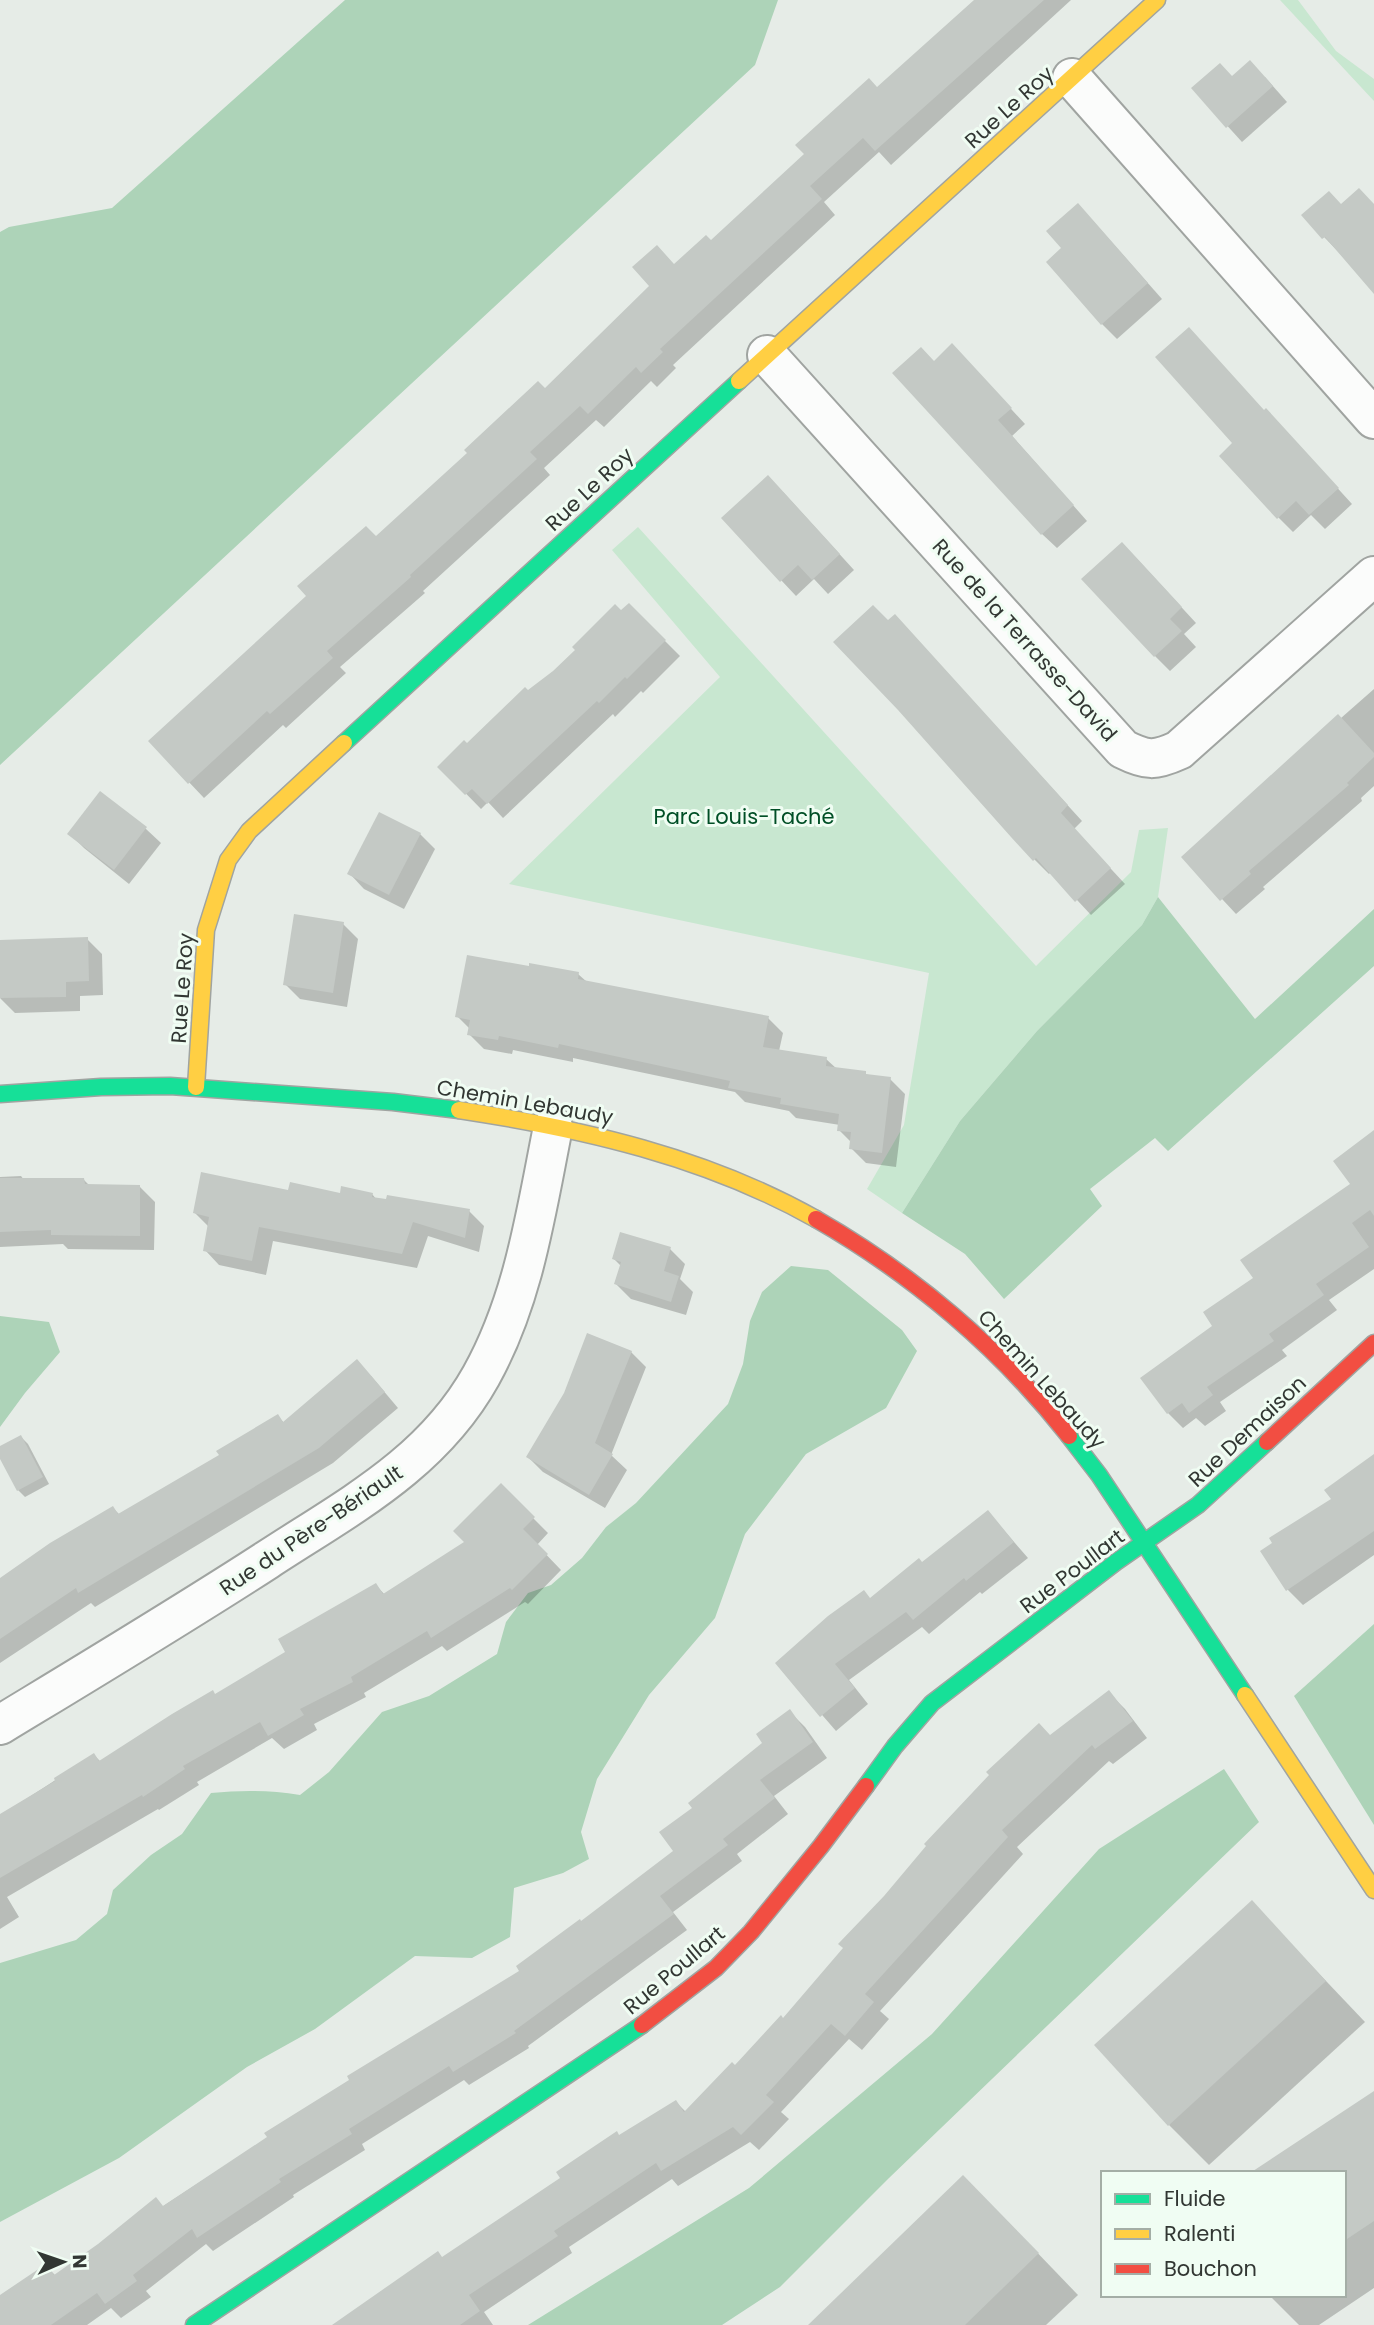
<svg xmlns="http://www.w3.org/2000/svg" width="1374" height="2325" font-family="Poppins,sans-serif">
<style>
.green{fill:#c8e7d0}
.forest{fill:#add3b8}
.shadow{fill:#0003}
.building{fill:#c4c9c5}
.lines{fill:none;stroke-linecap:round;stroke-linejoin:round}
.street-casing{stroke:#a0a4a1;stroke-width:42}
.fast-casing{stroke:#a0a4a1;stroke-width:19}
.slow-casing{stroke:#a0a4a1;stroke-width:19}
.jam-casing{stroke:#a0a4a1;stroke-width:19}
.street{stroke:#fbfcfb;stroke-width:38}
.fast{stroke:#16e098;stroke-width:16}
.slow{stroke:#ffcf43;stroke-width:16}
.jam{stroke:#f24e42;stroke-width:16}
.labels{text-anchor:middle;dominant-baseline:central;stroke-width:6;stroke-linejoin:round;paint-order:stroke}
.street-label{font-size:21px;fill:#323733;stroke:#f0fdf3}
.park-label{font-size:21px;fill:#004f26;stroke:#f0fdf3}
</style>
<rect width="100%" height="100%" fill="#e6ece7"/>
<g class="green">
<path d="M1280,0H1298L1336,51L1374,79V101Z"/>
<path d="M638,527L1036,966L1131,872L1139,830L1168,828L1158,897L1142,925L1037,1031L960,1121L902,1213L867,1189L904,1125L929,973L509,884L720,677L612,550Z"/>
</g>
<g class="forest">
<path d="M345,0H778L755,65L0,765V232L9,227L112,208Z"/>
<path d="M1158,897L1255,1019L1374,909V966L1168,1151L1155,1138L1090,1189L1102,1206L1004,1299L965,1254L902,1213L960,1121L1037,1031L1142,925Z"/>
<path d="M791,1266L828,1270L902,1330L917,1351L886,1408L806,1454L745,1534L715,1618L649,1695L597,1779L581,1832L589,1859L563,1873L514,1888L510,1937L472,1958L415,1956L315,2029L247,2067L119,2158L0,2222V1963L76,1940L107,1914L113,1890L151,1855L182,1834L211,1793C242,1790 270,1790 300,1795L329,1772L382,1712L429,1696L497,1654L506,1622L528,1593L551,1585L582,1558L606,1527L636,1503L728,1404L743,1364L750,1321L762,1292Z"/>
<path d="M0,1316L49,1322L60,1352L25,1393L0,1427Z"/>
<path d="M1374,1624V1825L1294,1696Z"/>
<path d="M1224,1769L1259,1822L889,2178L780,2287L722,2325H528L749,2188L932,2034L1099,1849Z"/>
</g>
<g class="shadow">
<path d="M975,0H1071L891,165L879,152L824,202L835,215L673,365L676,368L657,387L651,381L604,427L596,420L544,468L550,475L423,591L425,593L340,667L346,673L286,728L283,725L204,798L150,741L545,390L674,266L711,242Z"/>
<path d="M1265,77L1287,102L1242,142L1193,88Z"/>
<path d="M1329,193L1374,289L1303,215Z"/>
<path d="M1092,220L1162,299L1117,339L1102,324Z"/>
<path d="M967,361L1025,424L1012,436L1087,521L1057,548L1042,534L934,363Z"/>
<path d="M1265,412L1281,426L1352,504L1325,529L1311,515L1293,532L1278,517Z"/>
<path d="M783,492L854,570L828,594L814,579L796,596L723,518Z"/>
<path d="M1137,559L1196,623L1184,634L1196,647L1170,671L1155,656Z"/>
<path d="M629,605L680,656L643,693L641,691L615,717L613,714L503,818L488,802L481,809L440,767L554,673Z"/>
<path d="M888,623L909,631L1082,821L1074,829L1125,884L1091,915L1051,872L1049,874L1034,859Z"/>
<path d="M1374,689V786L1361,798L1362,801L1263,887L1265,889L1236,914L1183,857Z"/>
<path d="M100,793L146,829L161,843L129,884L84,848L69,833Z"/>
<path d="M420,834L435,849L404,909L364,889L350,874Z"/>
<path d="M343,924L358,939L347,1007L300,999L285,984Z"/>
<path d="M87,939L102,954L103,995L80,996V1011L15,1013L0,998V942Z"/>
<path d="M578,974L587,982L768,1018L783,1033L779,1051L826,1059L837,1069L890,1079L905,1094L896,1167L866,1163L851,1148L852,1143L839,1130L840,1125L796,1118L789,1111L745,1102L735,1092L573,1058V1062L513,1050L512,1054L484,1049L469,1034L470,1029L457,1016Z"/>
<path d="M1374,1138V1269L1329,1300L1337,1310L1282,1350L1287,1356L1220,1402L1226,1411L1205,1426L1196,1418L1183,1428L1168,1413L1143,1378L1215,1326L1256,1278L1353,1184Z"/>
<path d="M21,1176L24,1180H84L90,1186L140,1187L155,1202L154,1250L68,1249L63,1244L0,1247V1177Z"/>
<path d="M290,1192L372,1194L377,1200L469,1211L484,1226L479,1252L428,1236L417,1268L273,1241L266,1275L219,1265L205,1250L209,1227L195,1213Z"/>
<path d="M670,1249L685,1264L680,1279L693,1292L686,1315L631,1299L616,1284L622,1267L614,1259Z"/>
<path d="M631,1352L646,1367L611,1455L627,1470L605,1508L543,1472L528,1457Z"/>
<path d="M371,1376L398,1408L333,1463L95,1607L91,1603L0,1663V1580L113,1508L120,1515L221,1455L278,1416L284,1423Z"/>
<path d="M21,1437L28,1444L49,1484L25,1497L18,1490L0,1455V1448Z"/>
<path d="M1374,1456V1555L1303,1605L1288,1590L1263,1551L1333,1500Z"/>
<path d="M501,1486L548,1533L537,1545L561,1570L528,1604L525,1602L447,1651L442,1646L364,1693L366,1697L314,1724L317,1730L284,1749L272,1738L197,1782L199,1785L159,1810L158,1809L7,1897L19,1917L0,1929V1816L94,1755L101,1762L288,1653L376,1585L385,1595L467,1542Z"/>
<path d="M988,1512L1028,1558L982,1594L980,1592L929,1634L922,1627L849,1680L868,1704L836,1731L777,1663L922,1564Z"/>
<path d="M1109,1693L1125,1709L1147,1738L1113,1764L1109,1761L1017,1847L1023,1854L880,2011L889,2019L862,2050L849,2039L781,2112L789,2119L759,2150L750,2142L678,2186L672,2179L569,2247L572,2253L484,2312L493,2325H333L443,2258L562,2178L620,2136L676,2102L686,2112L783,2020L1051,1737Z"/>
<path d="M790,1712L805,1727L827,1758L774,1796L788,1814L737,1854L742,1861L673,1912L687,1930L528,2046L529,2048L469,2085L464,2080L362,2144L365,2150L293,2195L294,2197L213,2251L206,2244L146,2291L151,2297L121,2318L111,2308L87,2325H0V2297L46,2266L56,2276L522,1972L675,1851L694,1808L765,1744Z"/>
<path d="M1252,1903L1365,2022L1209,2165L1169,2125Z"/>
<path d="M1374,2093V2288L1319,2325H1299L1269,2295H1344V2173Z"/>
<path d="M1003,2217L1078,2295L1046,2325H812Z"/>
</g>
<g class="building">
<path d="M974,0H1044L875,151L863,138L810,186L822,199L660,349L663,352L641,373L636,367L588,414L580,406L530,452L537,459L410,575L411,577L327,651L333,658L270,714L267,711L188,784L148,741L306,596L297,586L366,526L376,536L467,453L464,450L538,381L545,388L649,286L632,267L657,245L674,264L706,235L711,240L804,154L795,145L869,78L877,87Z"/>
<path d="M1250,60L1273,86L1226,128L1191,88L1220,63L1232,76Z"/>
<path d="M1359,188L1374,204V294L1325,237L1322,239L1301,215L1329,191L1341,204Z"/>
<path d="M1078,203L1148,283L1101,325L1046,262L1061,248L1046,231Z"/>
<path d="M1189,327L1264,410L1266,408L1339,488L1309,515L1296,501L1277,519L1219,456L1232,443L1155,357Z"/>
<path d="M952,343L1012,408L998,420L1074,505L1041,535L892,373L921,347L934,361Z"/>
<path d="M768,475L840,554L812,580L798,565L780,582L721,518Z"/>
<path d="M1122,542L1182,607L1170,619L1182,631L1154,657L1081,579Z"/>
<path d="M629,603L666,640L627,679L625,677L599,703L597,701L487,804L472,789L465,795L437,767L464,740L467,743L525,687L528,690L553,671L575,650L572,647L615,604L621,610Z"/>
<path d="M873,605L888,620L895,614L1068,805L1061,813L1111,868L1075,902L1036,858L1033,861L1011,837L898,710L833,642Z"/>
<path d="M1338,714L1374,753V757L1347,783L1349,785L1249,871L1251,874L1220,901L1181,857Z"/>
<path d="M100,791L147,827L114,870L67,834Z"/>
<path d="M379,812L421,833L389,895L347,874Z"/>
<path d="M294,914L344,922L333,993L283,985Z"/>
<path d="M88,937L89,981L66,982V997L0,998V940Z"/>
<path d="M467,955L529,966V963L579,972L578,979L769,1016L763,1047L827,1057L826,1066L866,1071V1074L891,1077L882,1153L849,1149L851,1132L837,1131L839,1114L780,1104L781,1098L728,1088L730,1081L559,1044L558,1048L499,1036L498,1040L467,1035L470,1020L455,1017Z"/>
<path d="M1374,1130V1216L1370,1210L1352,1223L1369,1247L1316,1284L1324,1295L1269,1334L1274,1341L1207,1387L1213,1395L1189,1413L1182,1403L1167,1414L1140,1378L1212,1326L1203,1312L1253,1278L1240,1260L1350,1184L1333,1161Z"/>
<path d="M201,1172L288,1190L290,1182L340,1193L341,1186L373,1193L372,1197L386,1199L387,1195L470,1209L465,1238L413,1222L402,1254L259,1227L252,1261L203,1251L209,1217L193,1213Z"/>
<path d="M0,1178H84L85,1184L140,1185V1236L51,1235V1230L0,1232Z"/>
<path d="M620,1232L671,1247L664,1271L679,1276L671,1302L614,1284L621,1262L612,1259Z"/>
<path d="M587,1333L632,1351L595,1443L613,1454L589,1495L526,1457L564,1393Z"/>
<path d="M357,1359L385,1392L319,1448L78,1593L76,1588L0,1639V1578L50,1543L113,1506L118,1514L219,1455L216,1451L278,1414L283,1422Z"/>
<path d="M21,1435L43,1477L17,1491L0,1459V1446Z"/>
<path d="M1374,1454V1531L1286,1591L1260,1551L1272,1543L1269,1538L1331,1499L1324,1490Z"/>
<path d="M501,1483L535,1517L523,1529L548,1554L512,1590L510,1588L431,1638L427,1631L351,1677L353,1682L300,1709L304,1715L268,1736L260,1722L183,1766L185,1769L143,1797L142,1795L0,1878V1814L55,1781L54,1778L94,1753L99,1761L172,1714L213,1690L215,1694L285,1652L278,1639L376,1583L383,1594L464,1542L453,1531Z"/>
<path d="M988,1510L1014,1542L966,1581L964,1578L913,1620L906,1612L835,1664L855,1688L820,1717L775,1663L828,1616L864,1590L870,1598L919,1558L922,1562Z"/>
<path d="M1109,1690L1133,1721L1095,1749L1092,1745L1002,1830L1008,1837L865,1994L874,2002L845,2036L831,2024L766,2095L774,2102L741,2135L733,2127L661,2171L656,2163L554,2231L558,2236L469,2295L480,2311L460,2325H332L438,2251L442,2257L560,2178L556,2172L617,2131L619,2135L676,2100L684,2112L732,2062L735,2065L781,2015L783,2018L843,1948L838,1944L884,1896L926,1846L924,1844L989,1775L986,1772L1039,1723L1050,1735Z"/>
<path d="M790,1709L813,1742L760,1780L775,1798L723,1839L728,1845L660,1896L674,1914L514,2031L516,2033L453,2072L449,2066L349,2129L352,2134L279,2179L281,2182L197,2238L192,2229L133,2275L137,2281L105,2304L97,2293L51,2325H0V2295L46,2264L54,2275L98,2244L156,2197L163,2206L267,2137L264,2133L349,2080L347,2076L519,1971L516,1966L580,1919L581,1921L673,1851L659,1832L692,1808L688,1803L762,1743L756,1734Z"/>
<path d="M1252,1900L1326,1981L1168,2126L1094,2045Z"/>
<path d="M1374,2091V2221L1344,2241V2173H1250Z"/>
<path d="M963,2175L1039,2253L965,2325H808Z"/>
</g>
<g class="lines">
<defs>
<g id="street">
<path d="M1072,78L1374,419"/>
<path d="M767,355L1123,749C1147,761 1155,761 1179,750L1374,576"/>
<path d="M0,1725C89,1671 179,1617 267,1560C348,1507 432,1464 481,1376C524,1299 536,1212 553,1127"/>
</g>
<g id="fast">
<path d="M344,743L739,381"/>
<path d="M0,1094L101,1087L170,1086L393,1102L459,1110"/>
<path d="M1069,1436L1099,1475L1245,1695"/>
<path d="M866,1786L895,1746L932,1703L1116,1562L1198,1505L1267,1442"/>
<path d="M194,2325L642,2025"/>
</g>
<g id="slow">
<path d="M739,381L1157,0"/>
<path d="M196,1087L206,930L228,860L249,831L344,743"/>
<path d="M459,1110C583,1129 706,1157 816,1219"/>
<path d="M1245,1695L1374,1890"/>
</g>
<g id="jam">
<path d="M816,1219C912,1274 1000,1348 1069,1436"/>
<path d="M1267,1442L1374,1343"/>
<path d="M642,2025L716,1968L751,1932L821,1846L866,1786"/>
</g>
</defs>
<use href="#street" class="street-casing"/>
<use href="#fast" class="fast-casing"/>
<use href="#slow" class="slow-casing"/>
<use href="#jam" class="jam-casing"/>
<use href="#street" class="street"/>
<use href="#fast" class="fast"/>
<use href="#slow" class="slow"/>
<use href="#jam" class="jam"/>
</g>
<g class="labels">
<g class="street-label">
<text transform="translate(1009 107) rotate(-42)">Rue Le Roy</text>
<text transform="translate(589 489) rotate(-43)">Rue Le Roy</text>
<text transform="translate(1025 640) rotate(48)">Rue de la Terrasse-David</text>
<text transform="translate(182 988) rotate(-86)">Rue Le Roy</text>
<text transform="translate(525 1102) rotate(10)">Chemin Lebaudy</text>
<text transform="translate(1042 1379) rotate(48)">Chemin Lebaudy</text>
<text transform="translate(1247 1431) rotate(-43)">Rue Demaison</text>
<text transform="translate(311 1530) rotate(-34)">Rue du Père-Bériault</text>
<text transform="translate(1072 1571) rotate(-37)">Rue Poullart</text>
<text transform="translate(674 1970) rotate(-40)">Rue Poullart</text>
</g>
<g class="park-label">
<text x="744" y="816">Parc Louis-Taché</text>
</g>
</g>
<rect x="1101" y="2171" width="245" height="126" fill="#f0fdf3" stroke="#a4aea6" stroke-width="2"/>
<rect x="1115" y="2194" width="35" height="10" fill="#16e098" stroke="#a4aea6" stroke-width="2"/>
<text x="1164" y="2206" font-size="21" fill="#323733">Fluide</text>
<rect x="1115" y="2229" width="35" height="10" fill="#ffcf43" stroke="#a4aea6" stroke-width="2"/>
<text x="1164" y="2241" font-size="21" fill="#323733">Ralenti</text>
<rect x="1115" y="2264" width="35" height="10" fill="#f24e42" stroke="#a4aea6" stroke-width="2"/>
<text x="1164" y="2276" font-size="21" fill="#323733">Bouchon</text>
<g transform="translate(63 2262) rotate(88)" stroke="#f0fdf3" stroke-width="5" paint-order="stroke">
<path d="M0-5L12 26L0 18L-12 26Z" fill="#323733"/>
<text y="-10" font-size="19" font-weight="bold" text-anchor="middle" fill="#323733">N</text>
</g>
</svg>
